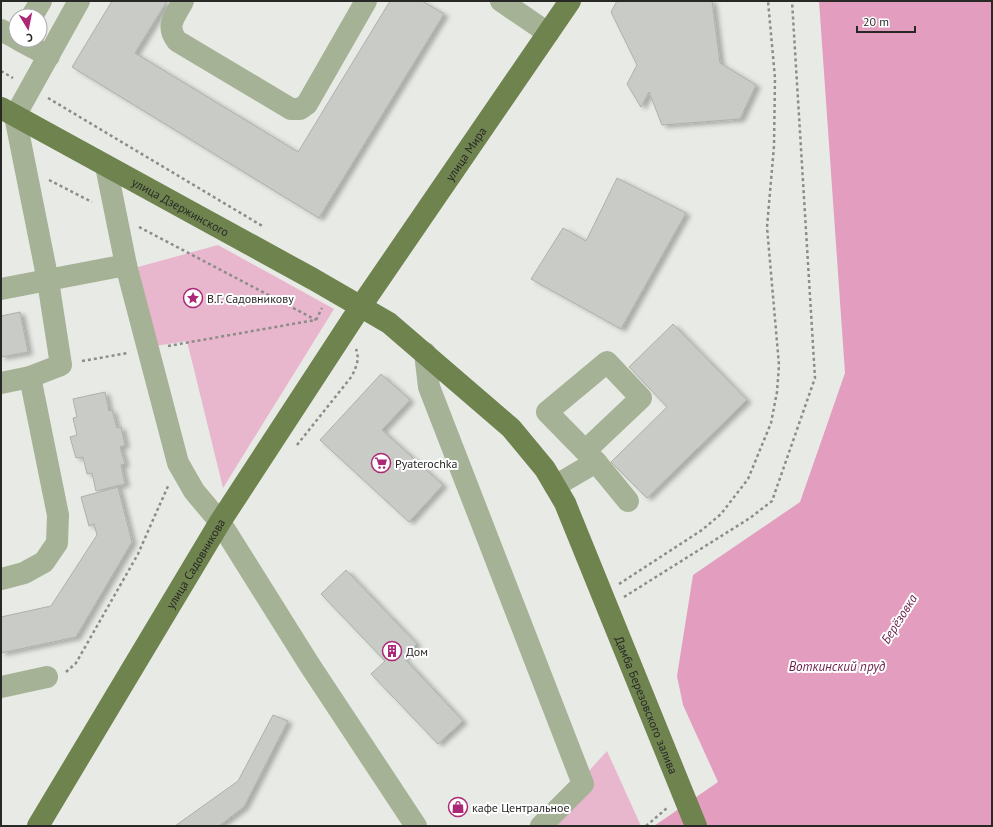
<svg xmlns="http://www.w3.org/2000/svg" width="993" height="827" font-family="'PT Sans',sans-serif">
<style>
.green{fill:#e8b6cd}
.water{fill:#e39ebf}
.building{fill:#c9cbc6;stroke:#aeb0ab;filter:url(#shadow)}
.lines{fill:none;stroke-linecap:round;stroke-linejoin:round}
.path{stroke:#8b8d89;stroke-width:2.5;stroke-dasharray:3 3;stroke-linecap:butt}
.minor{stroke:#a6b296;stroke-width:22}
.major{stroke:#6f834f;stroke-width:22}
.labels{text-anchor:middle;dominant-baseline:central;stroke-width:4;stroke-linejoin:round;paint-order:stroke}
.street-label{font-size:12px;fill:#282927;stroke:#fff}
.poi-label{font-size:12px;fill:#282927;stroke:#fff;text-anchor:start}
.water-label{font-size:13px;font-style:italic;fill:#6c1d4a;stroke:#fff}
</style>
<defs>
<filter id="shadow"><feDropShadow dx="4.5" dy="2.5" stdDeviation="2" flood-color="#0004"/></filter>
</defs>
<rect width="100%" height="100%" fill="#e8ebe5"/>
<g class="green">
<path d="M218,245L334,309L223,488L187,341L155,346L138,267Z"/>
<path d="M607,751L641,826H539Z"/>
</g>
<path class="water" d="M819,1H992V826H654L718,782L683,705L677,676L693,575L800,502L845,373Z"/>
<g class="building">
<path d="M112,1H167L135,53L298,152L390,1H422L444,14L319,218L72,67Z"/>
<path d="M617,1H712L720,63L756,85L740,119L662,125L649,92L641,107L627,84L637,65L611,12Z"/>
<path d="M617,178L686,213L621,329L531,279L563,228L586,241Z"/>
<path d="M20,312L28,352L1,357V316Z"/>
<path d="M673,324L747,400L647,498L611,462L667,407L629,367Z"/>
<path d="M381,374L410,400L382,430L443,485L409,522L320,440Z"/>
<path d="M105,392L109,411L112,410L117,428L121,427L125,445L120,447L125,464L121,465L125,484L96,491L92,473L87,474L83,457L76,458L70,437L77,435L73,418L77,417L73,399Z"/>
<path d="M118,487L132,542L76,637L1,653V617L51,606L97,535L94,524L89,526L81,497Z"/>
<path d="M346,570L417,644L403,657L463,721L438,744L371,674L385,661L321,594Z"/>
<path d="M273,715L288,721L244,807L219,826H175L238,781Z"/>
</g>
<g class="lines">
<g class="path">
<path d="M1,71L13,78"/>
<path d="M48,98L264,227"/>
<path d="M49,180L92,202"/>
<path d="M139,227L316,320"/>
<path d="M316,320L322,308"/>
<path d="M168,346L315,320"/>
<path d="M82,361L128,353"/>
<path d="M297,445L352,376C356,367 360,359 356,349"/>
<path d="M619,584L702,530L721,514L748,479L771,423L777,392L779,365L767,227L774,146L775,78L768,1"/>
<path d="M624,597L750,518L772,501L815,378L792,1"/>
<path d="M66,672L76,663L138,554L168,486"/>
<path d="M646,826L667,808"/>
</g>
<g class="minor">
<path d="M183,1C175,17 165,25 177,41L291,109H300L307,104L366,1"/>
<path d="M501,1L548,33"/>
<path d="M32,16L41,1"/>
<path d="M1,30L16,38"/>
<path d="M19,40L49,56"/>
<path d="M126,265L178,463L194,491L220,522L309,664L416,826"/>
<path d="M1,289L126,265L106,166"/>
<path d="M425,353L429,387L583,784L541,826"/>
<path d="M1,383L30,377L61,365L48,281L15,116L79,1"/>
<path d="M585,451L641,398L607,362L547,412L596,462"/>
<path d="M555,486L596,462L628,501"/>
<path d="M1,579L24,573L44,562L57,543L58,515L30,377"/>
<path d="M1,687L47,677"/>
</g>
<g class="major">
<path id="s1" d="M1,108L313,279L389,323L511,428L545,469L565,503L696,826"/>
<path id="s2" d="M38,826L220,522L361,306L570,1"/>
</g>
</g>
<defs>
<symbol id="sight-ring" viewBox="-11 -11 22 22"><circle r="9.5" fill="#fff" stroke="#aa2875" stroke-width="1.5"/><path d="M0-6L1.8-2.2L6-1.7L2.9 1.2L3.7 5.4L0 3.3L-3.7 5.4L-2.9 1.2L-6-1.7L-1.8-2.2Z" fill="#aa2875"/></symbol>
<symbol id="supermarket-ring" viewBox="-11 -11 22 22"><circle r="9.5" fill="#fff" stroke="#aa2875" stroke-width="1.5"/><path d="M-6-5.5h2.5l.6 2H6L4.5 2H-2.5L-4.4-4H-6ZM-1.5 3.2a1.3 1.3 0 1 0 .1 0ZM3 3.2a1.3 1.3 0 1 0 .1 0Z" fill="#aa2875"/></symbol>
<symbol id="building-ring" viewBox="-11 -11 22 22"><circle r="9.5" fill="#fff" stroke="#aa2875" stroke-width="1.5"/><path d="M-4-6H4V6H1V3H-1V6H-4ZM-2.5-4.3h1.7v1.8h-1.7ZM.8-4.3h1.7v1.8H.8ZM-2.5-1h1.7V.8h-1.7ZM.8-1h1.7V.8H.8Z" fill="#aa2875"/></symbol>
<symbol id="shop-ring" viewBox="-11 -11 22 22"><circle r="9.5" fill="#fff" stroke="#aa2875" stroke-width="1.5"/><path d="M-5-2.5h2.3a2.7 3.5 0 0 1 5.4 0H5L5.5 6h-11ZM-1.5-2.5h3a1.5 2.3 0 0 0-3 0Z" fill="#aa2875"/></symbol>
</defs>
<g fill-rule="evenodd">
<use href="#sight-ring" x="182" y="287" width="22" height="22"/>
<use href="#supermarket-ring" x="370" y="452" width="22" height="22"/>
<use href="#building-ring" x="381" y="640" width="22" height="22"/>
<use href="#shop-ring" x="447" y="796" width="22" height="22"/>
</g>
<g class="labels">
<g class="street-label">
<text stroke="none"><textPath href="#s2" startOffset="797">улица Мира</textPath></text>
<text stroke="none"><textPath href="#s1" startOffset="205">улица Дзержинского</textPath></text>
<text stroke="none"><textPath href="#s2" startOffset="306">улица Садовникова</textPath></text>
<text stroke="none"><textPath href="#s1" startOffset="915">Дамба Березовского залива</textPath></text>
</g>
<g class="poi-label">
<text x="207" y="298">В.Г. Садовникову</text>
<text x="395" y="463">Pyaterochka</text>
<text x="406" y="651">Дом</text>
<text x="472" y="807">кафе Центральное</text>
</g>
<g class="water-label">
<text transform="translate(899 619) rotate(-58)">Берёзовка</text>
<text x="837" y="666">Воткинский пруд</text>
</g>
</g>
<rect width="993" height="827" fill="none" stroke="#282927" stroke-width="4"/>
<g transform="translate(28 28) rotate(170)"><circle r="19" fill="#ffffff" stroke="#a9a9a9"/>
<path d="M0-3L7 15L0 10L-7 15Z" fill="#aa2875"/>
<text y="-6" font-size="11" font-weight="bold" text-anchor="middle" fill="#282927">С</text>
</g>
<path d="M857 26v6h58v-6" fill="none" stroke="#282927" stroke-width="2"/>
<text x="863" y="26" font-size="12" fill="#282927" stroke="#ffffff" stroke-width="3" paint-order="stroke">20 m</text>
</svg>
